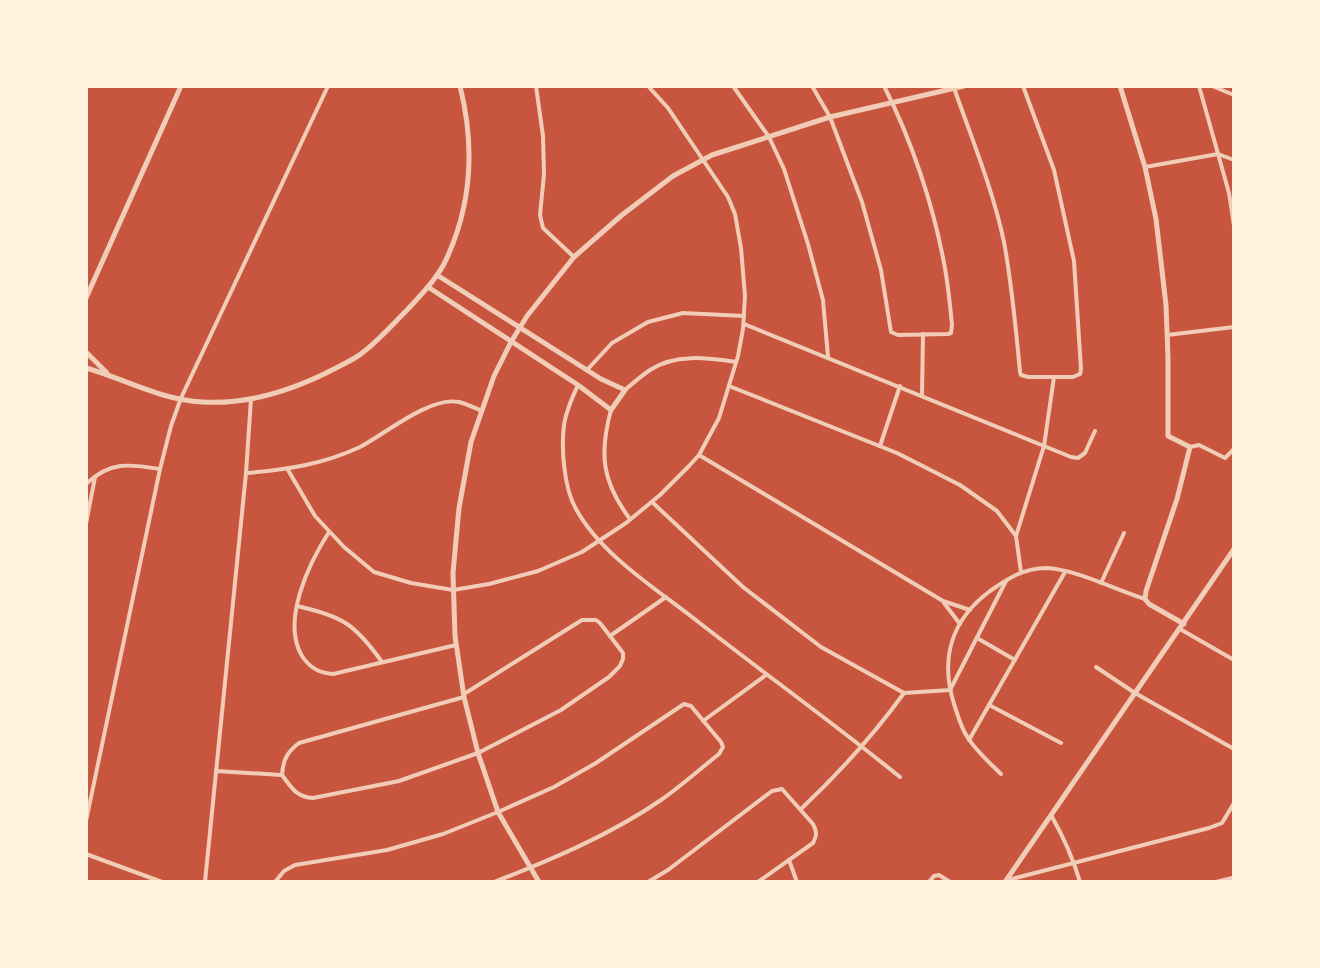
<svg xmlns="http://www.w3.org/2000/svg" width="1320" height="968" font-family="'Playfair Display',serif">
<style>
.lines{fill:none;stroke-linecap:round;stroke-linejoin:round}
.minor{stroke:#f1ccb7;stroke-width:4}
.tertiary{stroke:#f1ccb7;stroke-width:5}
</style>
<rect width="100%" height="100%" fill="#c8553d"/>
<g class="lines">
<g class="minor">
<path d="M536,86L543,136L544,174L540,215L543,228L574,257"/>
<path d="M733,86L769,137L784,169L808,244L823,300L828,357"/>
<path d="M812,86L830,117L862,202L881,270L891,332L898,335L948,334L951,333L952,325C950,304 948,283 944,263C933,204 911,139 884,86"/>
<path d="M1199,86L1229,193L1234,226"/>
<path d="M1212,86L1234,95"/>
<path d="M86,87V86"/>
<path d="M954,88C972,139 993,190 1004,242C1012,285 1016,329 1020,372L1021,375L1028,377H1073L1080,374L1081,369L1074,261L1054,170L1023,86"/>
<path d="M1145,167L1218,154L1234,160"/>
<path d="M744,324L1071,457L1078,458L1085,453L1095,431"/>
<path d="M1167,335L1234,327"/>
<path d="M587,370L612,343L648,322L683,313L744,316"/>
<path d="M578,385C572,398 566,411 564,425C561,449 564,488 576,509C600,553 653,587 692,617C761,671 832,722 900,777"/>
<path d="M729,386L897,453L960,485L997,511L1016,536L1021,572"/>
<path d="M625,390C633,383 641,376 650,370C675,353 708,358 736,362"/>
<path d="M922,395L923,334"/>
<path d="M611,410C599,454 602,482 630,519"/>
<path d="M880,446L900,386"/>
<path d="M1190,447L1199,445L1225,458L1234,449"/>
<path d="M699,455L943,601L970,610"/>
<path d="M288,470L315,516L344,547L374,572L411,583L453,590L489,584L538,571L582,552L626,523L660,495L689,466L699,455L719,418L738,356L743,329L745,296L741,248L735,214L728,197L668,108L648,86"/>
<path d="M246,473C286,470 324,464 360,447C385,434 430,396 459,402C467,404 475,408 482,411"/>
<path d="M86,484C110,461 129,464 160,469"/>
<path d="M652,502L743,587L821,647L904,693L950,690L1006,581"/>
<path d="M86,524L95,477"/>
<path d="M329,532C309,563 281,621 302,656C310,668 319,673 333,674L456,645"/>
<path d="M1016,536L1044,446L1054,377"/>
<path d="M1101,583L1124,533"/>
<path d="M944,603L960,624"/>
<path d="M297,606C342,616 355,624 382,662"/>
<path d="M1180,629L1234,660"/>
<path d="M610,636L666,597"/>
<path d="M977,638L1015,660"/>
<path d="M1096,667L1135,693L1234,749"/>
<path d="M464,694L582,620H596L600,623L623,653V659L620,666L609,677L561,710L478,753L399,781L313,798C296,797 291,787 282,775C283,760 287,752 299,743L464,697"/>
<path d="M989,705L1061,743"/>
<path d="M703,721L766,675"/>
<path d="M969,740L1065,572"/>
<path d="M216,771L282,775"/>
<path d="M1001,774C990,763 977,752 968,738C961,728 958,716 954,704C940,659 951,620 990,591C1007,579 1024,568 1046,568C1075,569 1116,590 1145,599"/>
<path d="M801,809C839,773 873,736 904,693"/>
<path d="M1051,815C1063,836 1073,858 1080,882"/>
<path d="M86,821L160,469L171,426L181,398L328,86"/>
<path d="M86,854L162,882"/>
<path d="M789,860L797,882"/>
<path d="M1008,880L1209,828L1222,823L1234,803"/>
<path d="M205,882L246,473L251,399"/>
<path d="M275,882L284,871L295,865L387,850L443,834L498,812L554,787L596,763L684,704L691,706L721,742L723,747L719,754C700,769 681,786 661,800C610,835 551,860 494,882"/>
<path d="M648,882L668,870L772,791L782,789L813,824C817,832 817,835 813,843L758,882"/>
<path d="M929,882L934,876L939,875L950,882"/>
</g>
<g class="tertiary">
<path d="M1120,86L1145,167L1156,219L1166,305L1168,358V436L1190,447L1177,499L1146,591L1145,599L1149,604L1184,624"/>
<path d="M428,287L578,385L611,410L625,390L601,379L437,275"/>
<path d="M86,298L181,86"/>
<path d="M86,352L107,373"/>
<path d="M86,368C125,379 161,400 202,402C250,405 294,390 336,368C345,363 355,359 362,353C378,341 392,325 406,311C420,296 434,282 444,264C472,207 475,146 460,86"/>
<path d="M539,882L498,812L478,753L464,697L455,636L453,573L459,508L471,442L494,376L511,342L527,316L574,257L622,215L673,176L712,155L830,117L964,86"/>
<path d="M1005,882L1234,549"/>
<path d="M1218,882L1234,878"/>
</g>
</g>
<rect width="1320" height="968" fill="none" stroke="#fff3e0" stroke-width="176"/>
</svg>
